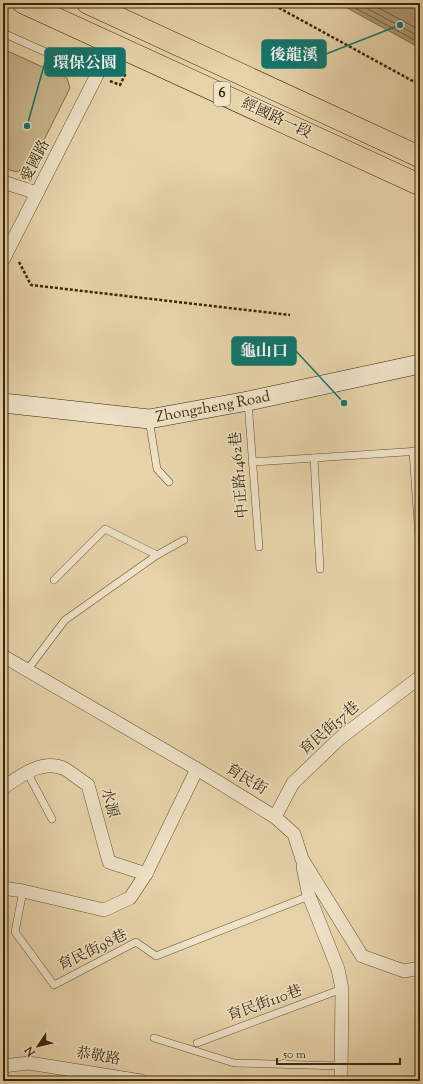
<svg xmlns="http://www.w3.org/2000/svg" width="423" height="1084" font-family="'Sorts Mill Goudy','Noto Serif TC',serif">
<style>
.green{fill:#c9b68e;stroke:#816e4a}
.water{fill:#ac9873;stroke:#7e6a48}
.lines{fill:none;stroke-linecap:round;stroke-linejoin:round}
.shore{stroke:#725f3d;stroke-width:1}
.lane-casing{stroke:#645130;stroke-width:8}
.street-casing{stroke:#645130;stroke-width:14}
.secondary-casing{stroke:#392607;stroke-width:20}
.primary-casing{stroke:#392607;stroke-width:22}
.path{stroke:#392607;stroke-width:2.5;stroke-dasharray:3 2;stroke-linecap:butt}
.lane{stroke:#efe2c8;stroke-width:7}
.street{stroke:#efe2c8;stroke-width:13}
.secondary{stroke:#efe2c8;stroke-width:19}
.primary{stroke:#e7d3aa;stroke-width:21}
.labels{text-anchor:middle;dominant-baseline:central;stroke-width:3;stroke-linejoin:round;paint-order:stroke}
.shield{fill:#efe2c8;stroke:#705e41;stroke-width:1}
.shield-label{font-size:14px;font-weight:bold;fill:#392607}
.street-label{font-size:15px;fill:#392607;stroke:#efe2c8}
.leader{fill:none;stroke:#0f766e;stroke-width:1.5}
.callout-dot{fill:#0f766e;stroke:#efe2c8;stroke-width:1.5}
.callout{fill:#0f766e;stroke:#0f766e;stroke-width:1.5}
.callout-label{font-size:16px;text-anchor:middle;font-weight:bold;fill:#fff}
</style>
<rect width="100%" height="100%" fill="#e7d3aa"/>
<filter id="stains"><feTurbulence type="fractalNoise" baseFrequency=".005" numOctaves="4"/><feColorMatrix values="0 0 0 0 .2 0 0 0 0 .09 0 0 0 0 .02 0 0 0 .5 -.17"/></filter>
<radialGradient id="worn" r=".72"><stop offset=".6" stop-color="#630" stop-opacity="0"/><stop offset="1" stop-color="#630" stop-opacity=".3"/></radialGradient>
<path class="green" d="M3,49L67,78L70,88L32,164L17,172L3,168Z"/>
<path class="water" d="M338,3H420V48Z"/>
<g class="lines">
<g class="shore">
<path d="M346,3L420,43"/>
<path d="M357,3L420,37"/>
<path d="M369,3L420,30"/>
</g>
<defs>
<g id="lane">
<path d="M3,33L97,75"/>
<path d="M248,402L259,547"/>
<path d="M149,419L157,469L169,482"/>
<path d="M413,451L420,552"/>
<path d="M314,458L320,569"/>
<path d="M252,462L420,451"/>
<path d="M54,580L105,529L157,555"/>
<path d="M28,669L65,620L157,555L184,540"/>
<path d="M27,772L52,819"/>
<path d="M23,891L15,932L54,985L136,942L156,956L309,896"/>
<path d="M154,1038L234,1063L341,1066"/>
<path d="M197,1043L342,989"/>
</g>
<g id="street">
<path d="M3,182L37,193"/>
<path d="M3,260L97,75"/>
<path d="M3,656L197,769L275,817L294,834L302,859L362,956L404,971L420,968"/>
<path d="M3,788C20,776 43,758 65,769C73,774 80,780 88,785L109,862L146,874"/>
<path d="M275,817L293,783L339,739L420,677"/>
<path d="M303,867L309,896L338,969L342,989L341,1081"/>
<path d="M3,888L23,891L104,910L130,898L146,874L197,769"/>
<path d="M3,1066L29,1063L141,1081"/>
</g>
<g id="secondary">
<path id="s1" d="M3,403L149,419L248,401L420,364"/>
</g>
<g id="primary">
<path d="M23,3L420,185"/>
<path d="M87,3L420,157"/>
</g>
</defs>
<use href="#lane" class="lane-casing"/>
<use href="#street" class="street-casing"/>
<use href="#secondary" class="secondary-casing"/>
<use href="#primary" class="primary-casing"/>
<g class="path">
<path d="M270,3L420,85"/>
<path d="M110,81L120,85L126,73"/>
<path d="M19,262L31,285L290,315"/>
</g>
<use href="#lane" class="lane"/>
<use href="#street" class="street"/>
<use href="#secondary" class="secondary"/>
<use href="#primary" class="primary"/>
</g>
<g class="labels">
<rect class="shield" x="214" y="82" width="16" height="24" rx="3"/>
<g class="shield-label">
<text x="222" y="94">6</text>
</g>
<g class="street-label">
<text transform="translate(276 119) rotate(25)">經國路一段</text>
<text transform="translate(36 161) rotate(-63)">愛國路</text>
<text stroke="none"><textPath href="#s1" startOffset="212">Zhongzheng Road</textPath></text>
<text transform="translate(240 475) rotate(-95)">中正路1462巷</text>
<text transform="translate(330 729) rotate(-41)">育民街57巷</text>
<text transform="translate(246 780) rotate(31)">育民街</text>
<text transform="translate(109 803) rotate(75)">水源</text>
<text transform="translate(93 951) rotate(-26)">育民街98巷</text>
<text transform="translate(265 1004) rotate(-20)">育民街110巷</text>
<text transform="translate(98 1057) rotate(9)">恭敬路</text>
</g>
</g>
<path class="leader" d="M400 25L326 54M27 126L45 62M344 403L296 351"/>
<g class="callout-dot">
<circle cx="400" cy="25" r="4"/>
<circle cx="27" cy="126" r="4"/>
<circle cx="344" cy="403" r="4"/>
</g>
<g class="callout">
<rect x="262" y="40" width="64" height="28" rx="4"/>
<rect x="45" y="48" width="80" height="28" rx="4"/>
<rect x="232" y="337" width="64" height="28" rx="4"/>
</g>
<g class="callout-label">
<text x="294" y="60">後龍溪</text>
<text x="85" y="68">環保公園</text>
<text x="264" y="356">龜山口</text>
</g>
<rect width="423" height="1084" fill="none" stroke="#e7d3aa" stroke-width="16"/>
<rect x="4" y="4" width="415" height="1076" fill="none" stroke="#392607" stroke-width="2"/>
<rect x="8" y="8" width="407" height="1068" fill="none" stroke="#392607"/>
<g transform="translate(38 1046) rotate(235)" stroke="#efe2c8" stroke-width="3" paint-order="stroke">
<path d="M0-3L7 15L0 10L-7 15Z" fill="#392607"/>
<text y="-6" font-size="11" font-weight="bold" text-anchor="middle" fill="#392607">N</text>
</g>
<path d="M277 1058v6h123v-6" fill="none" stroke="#392607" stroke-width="2"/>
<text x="283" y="1058" font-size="12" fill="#392607" stroke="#efe2c8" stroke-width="3" paint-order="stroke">50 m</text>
<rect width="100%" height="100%" filter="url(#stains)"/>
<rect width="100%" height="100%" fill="url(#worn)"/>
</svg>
